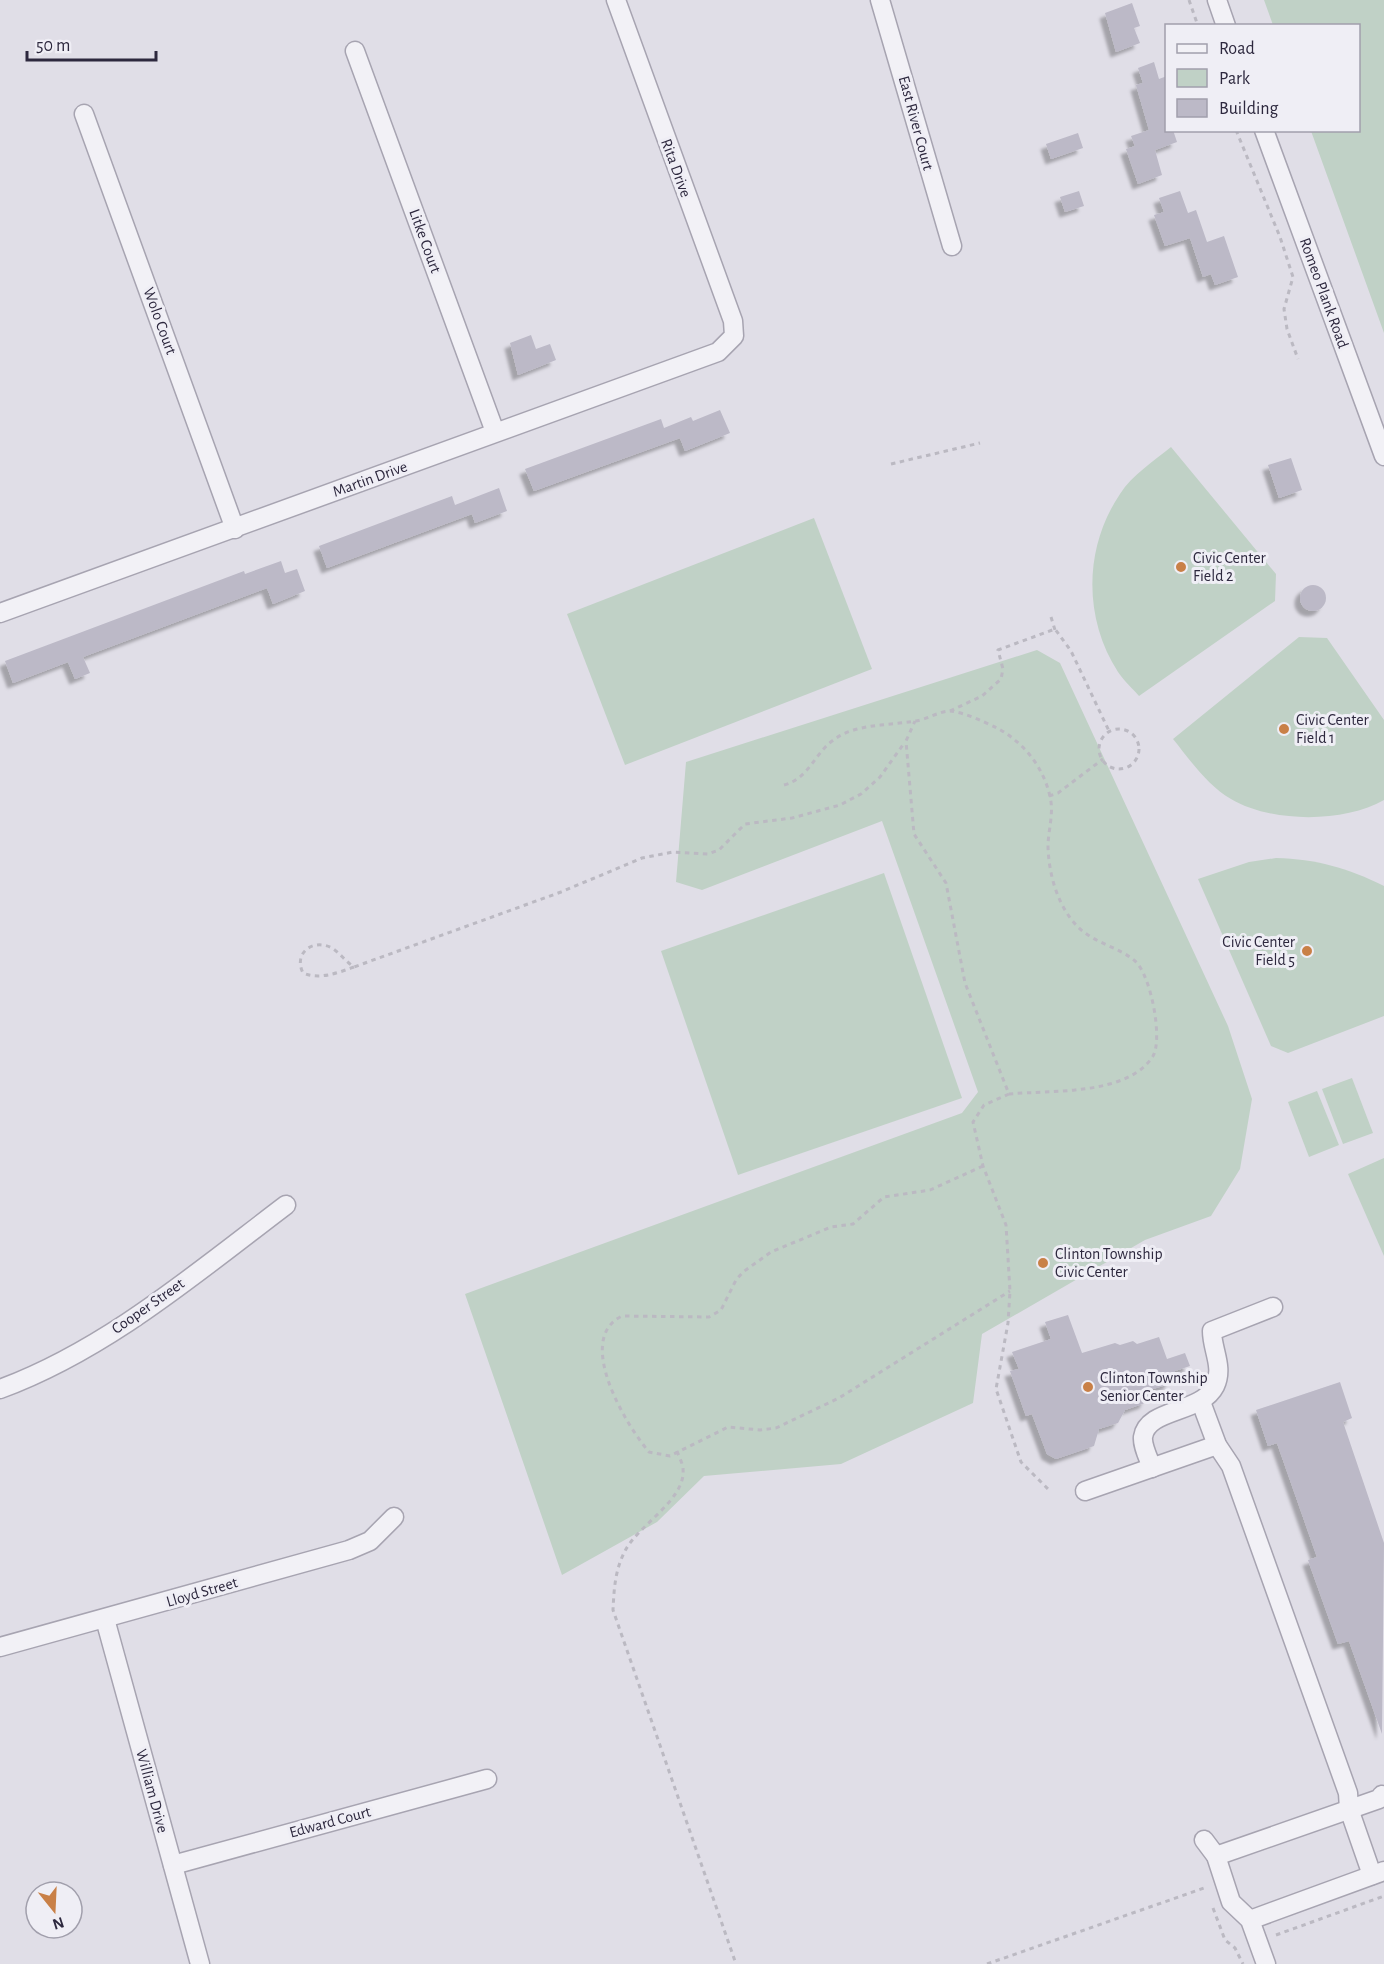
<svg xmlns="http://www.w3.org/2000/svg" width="1384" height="1964" font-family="'Alegreya Sans',sans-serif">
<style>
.green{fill:#c0d1c6}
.building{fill:#bcb9c7;filter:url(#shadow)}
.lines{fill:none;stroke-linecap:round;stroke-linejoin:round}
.minor-casing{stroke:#a7a4b1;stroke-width:21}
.path{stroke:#bbb9c2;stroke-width:3;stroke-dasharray:4.5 4.5;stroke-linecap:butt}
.minor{stroke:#f2f1f6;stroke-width:18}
.poi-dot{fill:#c98047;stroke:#efeef5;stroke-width:2}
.labels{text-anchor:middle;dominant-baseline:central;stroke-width:6;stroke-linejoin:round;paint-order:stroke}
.street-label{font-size:16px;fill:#2d283e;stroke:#efeef5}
.poi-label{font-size:16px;fill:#2d283e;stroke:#efeef5;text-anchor:start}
</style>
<defs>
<filter id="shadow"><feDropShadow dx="-5.5" dy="5.5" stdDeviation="1.5" flood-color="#0004"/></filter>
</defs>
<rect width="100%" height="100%" fill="#e0dee7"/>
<g class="green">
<path d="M1264,0H1384V333L1311,131L1358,130V26L1273,25Z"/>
<path d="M1171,447L1276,574L1275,601L1139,696C1133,689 1124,681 1118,672C1083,618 1084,547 1120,494C1132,475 1154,461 1171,447Z"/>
<path d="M814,518L872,669L625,765L567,614Z"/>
<path d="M1299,637L1327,638L1384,720V800C1344,823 1271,823 1231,799C1207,785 1190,760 1173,739Z"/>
<path d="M1037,650L1060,663L1228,1026L1252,1099L1240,1169L1211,1216L1145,1240L982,1334L973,1403L841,1464L704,1476L657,1522L562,1575L465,1294L962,1113L978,1092L882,821L702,890L676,882L686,762Z"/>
<path d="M1276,858C1316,859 1348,868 1384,886V1016L1288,1053L1271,1046L1198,879L1249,862Z"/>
<path d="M884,873L962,1098L738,1175L661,951Z"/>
<path d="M1352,1078L1373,1133L1343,1144L1322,1089Z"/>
<path d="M1317,1091L1339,1145L1309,1157L1288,1102Z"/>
<path d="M1384,1158V1256L1348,1174Z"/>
</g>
<g class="building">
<path d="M1132,3L1140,26L1134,28L1140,43L1116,52L1105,13Z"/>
<path d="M1154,62L1159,79L1167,76V130H1173L1177,142L1155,150L1162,175L1138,184L1126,149L1135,146L1131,136L1149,130L1136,85L1143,83L1138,68Z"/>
<path d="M1078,133L1083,148L1051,159L1046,144Z"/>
<path d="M1079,191L1084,206L1065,212L1060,197Z"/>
<path d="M1180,191L1188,213L1196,210L1207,242L1224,236L1238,277L1215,285L1211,274L1203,277L1190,238L1165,246L1154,215L1164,212L1159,198Z"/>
<path d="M531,335L536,349L550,344L556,360L518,375L510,343Z"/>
<path d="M720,410L730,433L685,451L680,438L534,491L525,469L661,419L664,428L691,417L693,421Z"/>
<path d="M1291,458L1302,490L1279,498L1268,465Z"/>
<path d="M499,488L507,511L475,523L472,514L327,568L319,546L452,496L455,505Z"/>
<path d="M281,561L285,573L297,569L305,591L273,604L267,588L83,657L90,673L75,679L68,662L13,683L5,661L244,571L245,574Z"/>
<circle cx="1313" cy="598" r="13"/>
<path d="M1068,1315L1082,1353L1115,1343L1120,1345L1133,1341L1137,1344L1159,1337L1167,1359L1185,1353L1190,1366L1175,1371L1169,1384L1150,1390L1145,1403L1125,1410L1118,1423L1099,1429L1094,1446L1056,1459L1047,1454L1032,1414L1026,1416L1010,1371L1019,1369L1012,1352L1051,1339L1045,1322Z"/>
<path d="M1340,1382L1352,1418L1343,1422L1384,1543L1382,1734L1349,1641L1338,1644L1308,1560L1317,1557L1277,1443L1268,1446L1256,1410Z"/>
</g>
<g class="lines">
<defs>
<g id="minor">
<path d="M880,0L952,246"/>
<path d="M1217,0L1226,26"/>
<path d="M355,51L495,432"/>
<path d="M84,114L235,529"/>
<path d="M1264,130L1384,456"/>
<path d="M0,613L718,352L734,336L733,321L616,0"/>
<path d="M0,1389C106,1350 196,1273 286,1205"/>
<path d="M1201,1402L1217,1445L1231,1466L1348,1793L1349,1809L1372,1875"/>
<path d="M1152,1468C1149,1459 1142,1446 1143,1437C1147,1408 1201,1414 1215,1386C1224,1367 1212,1350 1212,1331L1273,1307"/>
<path d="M1085,1491L1217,1445"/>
<path d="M105,1619L200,1964"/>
<path d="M0,1647L349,1550L370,1541L394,1517"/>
<path d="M1204,1840L1216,1856L1231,1902L1250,1920L1266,1964"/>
<path d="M1216,1856L1379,1799L1382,1795"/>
<path d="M173,1865L487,1779"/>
<path d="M1250,1920L1384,1871"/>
</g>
</defs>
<use href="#minor" class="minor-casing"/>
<g class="path">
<path d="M1189,0L1198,26"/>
<path d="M1236,130L1280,237L1293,277L1284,309L1287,329L1298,359"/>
<path d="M891,464L980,443"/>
<path d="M1051,617L1055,630"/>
<path d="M950,711L982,696L1001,679L1003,669L998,650L1055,629L1071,651L1109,731"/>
<circle cx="1119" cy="749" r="20"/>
<path d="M784,785C809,778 813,756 832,741C855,723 888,726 915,721C926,720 939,711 950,711C964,712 984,722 997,728C1025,743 1046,770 1051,802C1053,817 1048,832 1048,847C1049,876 1058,906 1077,926C1093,943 1119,947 1135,961C1151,975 1163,1039 1153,1056C1128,1096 1051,1090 1009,1094L965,983L946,883L914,834L906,741L915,721"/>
<path d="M1049,796L1058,793L1103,759"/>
<path d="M354,967C337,973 320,980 303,973C293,953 313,938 332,948C340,953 346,962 354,967L561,892L642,858L673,852L708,854L719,850L745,824L792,818L840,805L861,794L880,777L905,742"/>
<path d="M1009,1094L984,1105L973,1122L983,1166L1006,1225L1010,1291L1008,1323L996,1389L1021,1462L1050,1491"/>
<path d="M983,1166L930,1190L884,1197L853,1224L831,1227L771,1252L743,1272L736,1280L721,1310L709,1317L622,1316C574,1339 626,1425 649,1452L670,1456L728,1427L760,1430L776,1428L839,1398L1010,1291"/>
<path d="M677,1451C679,1457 683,1464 683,1469C686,1500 638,1525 625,1551C615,1570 614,1589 613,1610L736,1964"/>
<path d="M1213,1908L1225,1940L1235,1948L1243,1964"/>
<path d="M1276,1935L1384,1896"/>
<path d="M987,1964L1207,1887"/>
</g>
<use href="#minor" class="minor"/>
</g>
<g class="poi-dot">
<circle cx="1181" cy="567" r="6"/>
<circle cx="1284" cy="729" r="6"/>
<circle cx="1307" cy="951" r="6"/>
<circle cx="1043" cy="1263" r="6"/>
<circle cx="1088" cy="1387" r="6"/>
</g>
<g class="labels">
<g class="street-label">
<text transform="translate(916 123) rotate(75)">East River Court</text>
<text transform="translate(676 168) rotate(70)">Rita Drive</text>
<text transform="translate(425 241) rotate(70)">Litke Court</text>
<text transform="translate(1324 293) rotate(70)">Romeo Plank Road</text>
<text transform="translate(160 321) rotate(70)">Wolo Court</text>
<text transform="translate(370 479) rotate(-20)">Martin Drive</text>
<text transform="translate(148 1306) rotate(-35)">Cooper Street</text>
<text transform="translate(202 1592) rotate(-16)">Lloyd Street</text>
<text transform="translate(152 1791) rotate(75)">William Drive</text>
<text transform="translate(330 1822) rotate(-15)">Edward Court</text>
</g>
<g class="poi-label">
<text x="1193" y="558">Civic Center<tspan x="1193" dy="18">Field 2</tspan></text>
<text x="1296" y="720">Civic Center<tspan x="1296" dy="18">Field 1</tspan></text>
<text x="1295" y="942" text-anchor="end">Civic Center<tspan x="1295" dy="18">Field 5</tspan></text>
<text x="1055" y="1254">Clinton Township<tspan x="1055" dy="18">Civic Center</tspan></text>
<text x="1100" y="1378">Clinton Township<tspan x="1100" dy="18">Senior Center</tspan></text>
</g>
</g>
<rect x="1165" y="24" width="195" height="108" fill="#efeef5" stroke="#a19fac" stroke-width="1.5"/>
<rect x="1177" y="44" width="30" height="9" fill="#f2f1f6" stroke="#a19fac" stroke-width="1.5"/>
<text x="1219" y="54" font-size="18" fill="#2d283e">Road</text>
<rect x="1177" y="69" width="30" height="18" fill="#c0d1c6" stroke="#a19fac" stroke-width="1.5"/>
<text x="1219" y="84" font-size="18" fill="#2d283e">Park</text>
<rect x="1177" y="99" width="30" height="18" fill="#bcb9c7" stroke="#a19fac" stroke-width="1.5"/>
<text x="1219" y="114" font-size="18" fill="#2d283e">Building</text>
<g transform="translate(54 1910) rotate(162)"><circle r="28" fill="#efeef5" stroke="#a19fac" stroke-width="1.5"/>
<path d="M0-4.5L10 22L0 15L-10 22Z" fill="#c98047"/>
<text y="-9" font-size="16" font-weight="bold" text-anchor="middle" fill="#2d283e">N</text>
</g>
<path d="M27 51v9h129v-9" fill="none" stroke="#2d283e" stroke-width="3"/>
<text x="36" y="51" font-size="18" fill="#2d283e" stroke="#efeef5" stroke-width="4.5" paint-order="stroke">50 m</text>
</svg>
